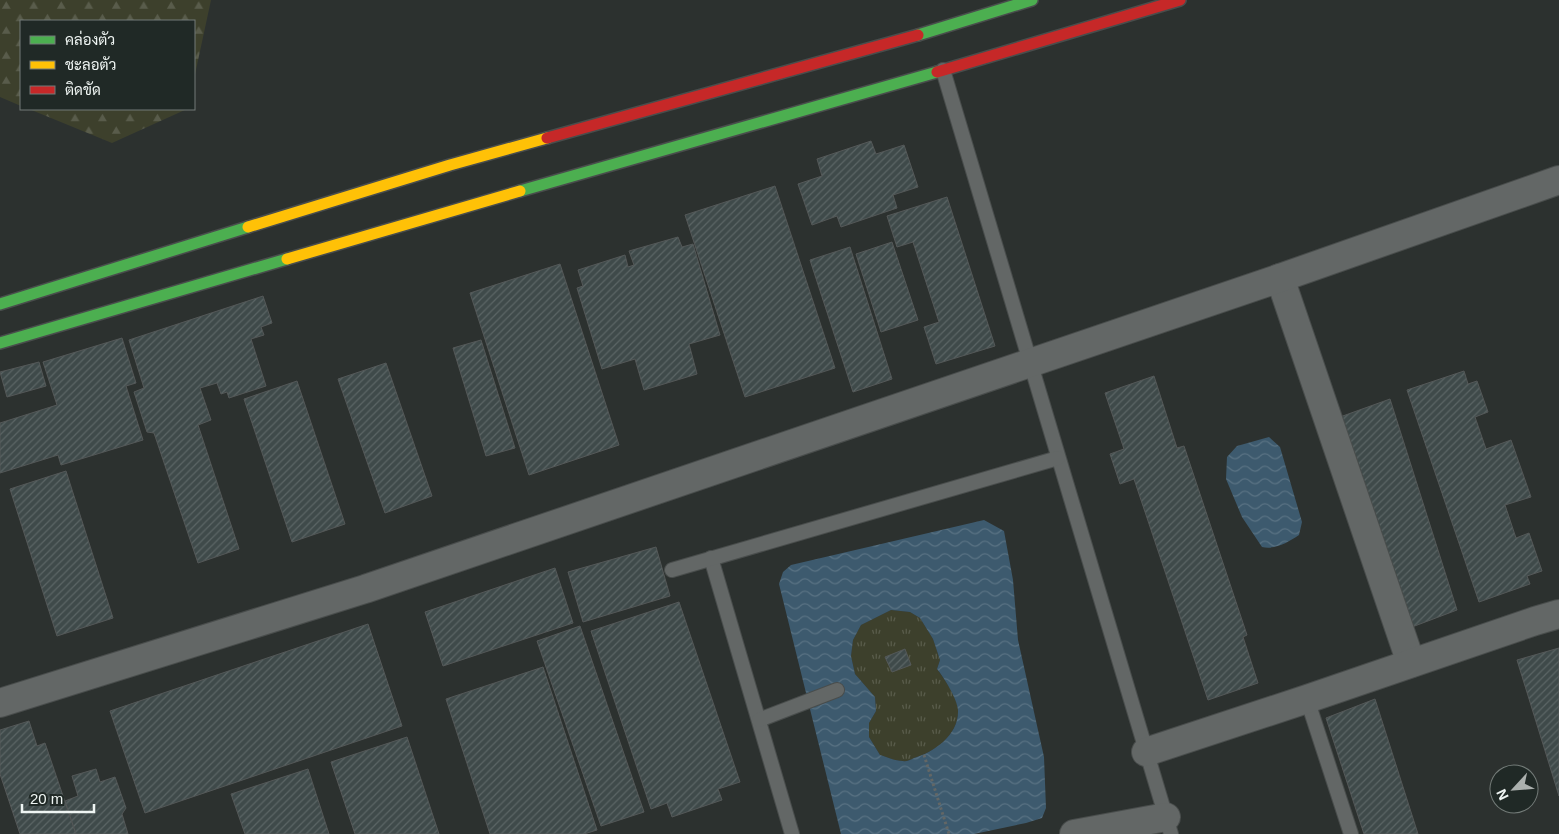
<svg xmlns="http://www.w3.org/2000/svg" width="1559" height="834" font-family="Arial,Sarabun,sans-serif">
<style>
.grass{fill:url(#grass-tufts)}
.forest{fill:url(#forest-firs)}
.water{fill:url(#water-waves);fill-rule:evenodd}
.building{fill:url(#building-hatch);stroke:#545858}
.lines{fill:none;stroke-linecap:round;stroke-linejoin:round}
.lane-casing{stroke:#494d4c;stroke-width:16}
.street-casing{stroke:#494d4c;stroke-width:30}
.fast-casing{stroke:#494d4c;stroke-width:14}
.slow-casing{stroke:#494d4c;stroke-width:14}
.jam-casing{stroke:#494d4c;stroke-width:14}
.path{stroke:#636766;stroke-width:3;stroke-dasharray:2.5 2.5;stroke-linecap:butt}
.lane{stroke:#636766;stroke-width:14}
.street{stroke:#636766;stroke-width:28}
.fast{stroke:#4caf50;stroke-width:11}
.slow{stroke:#ffc107;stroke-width:11}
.jam{stroke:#c62828;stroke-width:11}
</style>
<defs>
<pattern id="grass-tufts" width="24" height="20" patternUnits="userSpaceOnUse" patternTransform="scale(1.25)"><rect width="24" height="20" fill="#3d402c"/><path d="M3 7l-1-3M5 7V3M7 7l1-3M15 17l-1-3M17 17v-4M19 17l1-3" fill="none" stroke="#595c4b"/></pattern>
<pattern id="forest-firs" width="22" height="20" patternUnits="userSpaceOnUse" patternTransform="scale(1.25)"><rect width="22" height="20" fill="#3d402c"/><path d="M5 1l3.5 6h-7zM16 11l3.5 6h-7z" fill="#595c4b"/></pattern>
<pattern id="water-waves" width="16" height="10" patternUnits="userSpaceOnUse" patternTransform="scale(1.25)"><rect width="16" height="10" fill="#3d5a6e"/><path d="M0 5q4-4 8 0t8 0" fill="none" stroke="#597283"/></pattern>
<pattern id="building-hatch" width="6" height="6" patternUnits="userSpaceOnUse" patternTransform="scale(1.25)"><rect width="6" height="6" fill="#3f4a4a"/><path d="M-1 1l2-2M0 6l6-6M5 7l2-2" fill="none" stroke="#5b6565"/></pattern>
</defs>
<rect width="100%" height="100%" fill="#2c312f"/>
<path class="grass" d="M891,610L910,612L920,618L933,639L940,660L937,669C944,679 958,698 958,710C959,735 934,752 914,758C910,760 906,762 903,761C895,761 887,757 880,755L869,737V723L876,711L875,697L855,674L851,656L853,640L861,625Z"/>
<g class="forest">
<path d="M0,0H211L194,79V21H21V106L0,97Z"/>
<path d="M29,109H187L112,143Z"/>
</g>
<g class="water">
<path d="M1269,437L1280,447L1302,522L1299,535C1288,542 1276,550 1262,547L1242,517L1226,479L1227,457L1237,446Z"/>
<path d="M984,520L1004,531L1013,580L1018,640L1044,757L1046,808L1042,818L1026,823L974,834H841L779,584L783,572L791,565ZM891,610L910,612L920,618L933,639L940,660L937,669C944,678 957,698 958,710C959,735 934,752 914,758C910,760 906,762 903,761C895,761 887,757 880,755L869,737V723L876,711L875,697L855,674L851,656L853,640L861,625Z"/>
</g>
<g class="building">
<path d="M871,141L876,154L904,145L918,187L893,195L897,208L841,227L837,216L812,225L798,184L822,176L817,159Z"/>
<path d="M775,186L835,368L745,397L685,215Z"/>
<path d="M947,197L995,346L936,364L924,327L939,322L913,242L897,247L887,216Z"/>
<path d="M678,237L682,247L693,244L720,335L689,344L697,374L644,390L635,359L602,369L577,288L583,286L578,270L625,255L628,267L634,265L629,251Z"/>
<path d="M892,242L918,320L881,332L856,254Z"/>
<path d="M850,247L892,379L853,392L810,260Z"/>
<path d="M560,264L619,445L529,475L470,293Z"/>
<path d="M263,296L272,323L261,327L264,335L251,339L266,386L229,398L227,392L221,394L217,383L200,388L211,420L198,425L239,549L198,563L154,433L147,432L134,392L144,388L129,340Z"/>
<path d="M122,338L136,383L126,386L143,440L61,465L58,455L0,473V423L57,405L43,362Z"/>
<path d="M481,340L515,448L486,456L453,348Z"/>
<path d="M39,362L46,386L7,397L0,372Z"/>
<path d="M386,363L432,496L385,513L338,379Z"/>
<path d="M1464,371L1468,384L1477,381L1488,412L1475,417L1486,449L1511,440L1531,497L1505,505L1516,538L1529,533L1542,571L1527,576L1530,584L1479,602L1407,390Z"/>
<path d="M1154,376L1177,448L1184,446L1247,635L1243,637L1258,683L1208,700L1134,479L1120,484L1110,454L1124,449L1105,393Z"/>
<path d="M297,381L345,524L292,542L244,399Z"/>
<path d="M1390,399L1457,610L1412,627L1340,417Z"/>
<path d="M66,471L113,618L57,636L10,489Z"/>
<path d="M656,547L670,596L583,622L568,572Z"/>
<path d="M555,568L573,623L443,666L425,612Z"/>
<path d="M679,602L740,782L718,789L722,800L672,817L667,803L651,809L591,631Z"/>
<path d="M368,624L402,726L145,813L110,711Z"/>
<path d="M580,626L644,812L601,826L537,641Z"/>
<path d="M1559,648V796L1517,660Z"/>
<path d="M905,649L911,665L892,672L885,657Z"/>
<path d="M543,667L597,830L584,834H490L446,699Z"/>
<path d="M1375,699L1418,834H1364L1326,718Z"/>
<path d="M29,721L37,746L45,743L76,834H20L0,774V730Z"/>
<path d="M407,737L439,834H355L331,762Z"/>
<path d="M96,769L100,782L115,777L126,808L122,814L128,834H76L65,801L78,796L72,776Z"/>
<path d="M308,769L329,834H245L231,794Z"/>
</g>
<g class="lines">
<defs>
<g id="lane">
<path d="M943,70L1171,834"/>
<path d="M711,558L792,834"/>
<path d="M672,570L1058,458"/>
<path d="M1307,699L1351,834"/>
<path d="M759,720L837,690"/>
</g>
<g id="street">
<path d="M1280,278L1411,663"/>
<path d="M0,703L365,589L1280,278L1559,180"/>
<path d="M1146,752L1307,699L1535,621L1559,614"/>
<path d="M1074,834L1166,817"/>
</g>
<g id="fast">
<path d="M918,35L1032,0"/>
<path d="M520,191L937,72"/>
<path d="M0,304L248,227"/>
<path d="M0,343L287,259"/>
</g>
<g id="slow">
<path d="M248,227L450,165L547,138"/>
<path d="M287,259L520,191"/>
</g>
<g id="jam">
<path d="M937,72L1180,0"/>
<path d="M547,138L918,35"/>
</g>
</defs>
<use href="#lane" class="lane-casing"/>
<use href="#street" class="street-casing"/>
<use href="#fast" class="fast-casing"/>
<use href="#slow" class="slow-casing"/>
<use href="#jam" class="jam-casing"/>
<path class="path" d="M924,755L949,834"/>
<use href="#lane" class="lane"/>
<use href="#street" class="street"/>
<use href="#fast" class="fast"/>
<use href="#slow" class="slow"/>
<use href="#jam" class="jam"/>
</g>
<rect x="20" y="20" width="175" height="90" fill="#202926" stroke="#737b78"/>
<rect x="30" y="36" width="25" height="8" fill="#4caf50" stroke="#737b78"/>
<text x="65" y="45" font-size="15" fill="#eff5f3">คล่องตัว</text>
<rect x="30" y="61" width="25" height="8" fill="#ffc107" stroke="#737b78"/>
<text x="65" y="70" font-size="15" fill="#eff5f3">ชะลอตัว</text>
<rect x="30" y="86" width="25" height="8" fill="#c62828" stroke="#737b78"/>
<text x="65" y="95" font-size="15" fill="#eff5f3">ติดขัด</text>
<g transform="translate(1514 789) rotate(244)"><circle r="24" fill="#202926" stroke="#737b78"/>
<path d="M0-4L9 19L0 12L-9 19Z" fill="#abb0ae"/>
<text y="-8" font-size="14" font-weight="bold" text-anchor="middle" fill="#eff5f3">N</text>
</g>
<path d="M22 804v8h72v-8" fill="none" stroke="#eff5f3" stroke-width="2.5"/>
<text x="30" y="804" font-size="15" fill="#eff5f3" stroke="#202926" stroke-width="4" paint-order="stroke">20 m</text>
</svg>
